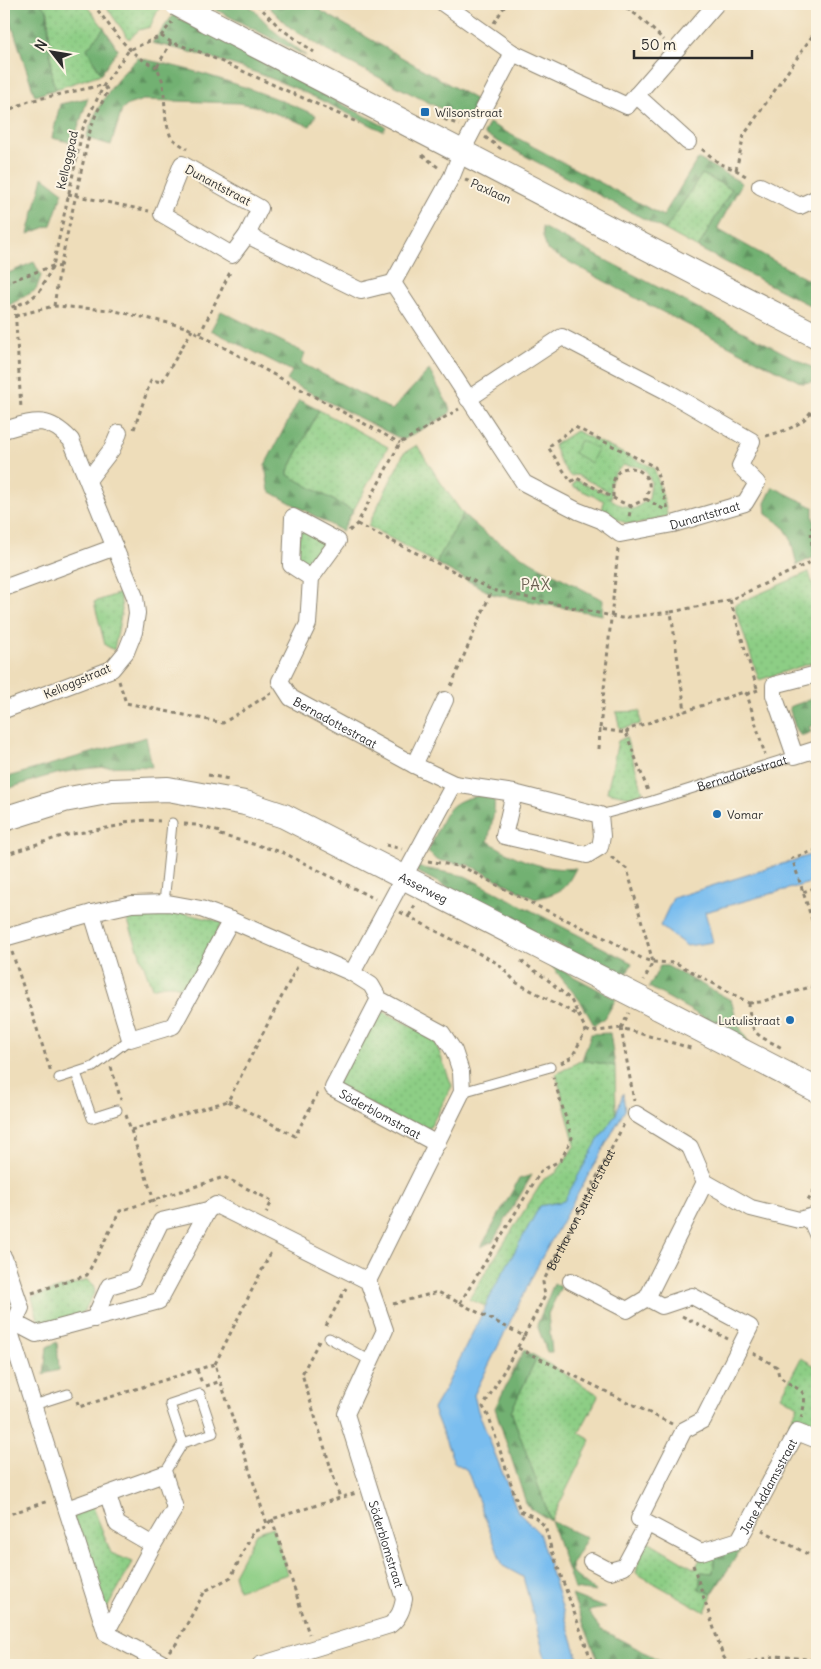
<svg xmlns="http://www.w3.org/2000/svg" width="821" height="1669" font-family="Delius,sans-serif">
<style>
.grass{fill:url(#grass-dots);stroke:#5c7c58;fill-rule:evenodd}
.forest{fill:url(#forest-firs);stroke:#4e6e4e}
.park{fill:#8dce85;stroke:#5c7c58}
.water{fill:#79bdef;stroke:#52748d}
.lines{fill:none;stroke-linecap:round;stroke-linejoin:round}
.lane-casing{stroke:#8c8472;stroke-width:11}
.street-casing{stroke:#8c8472;stroke-width:18}
.secondary-casing{stroke:#8c8472;stroke-width:26}
.path{stroke:#8c8472;stroke-width:3;stroke-dasharray:4 4;stroke-linecap:butt}
.lane{stroke:#fff;stroke-width:9}
.street{stroke:#fff;stroke-width:16}
.secondary{stroke:#fff;stroke-width:24}
.secondary-bridge-casing{stroke:#8c8472;stroke-width:26;stroke-linecap:butt}
.secondary-bridge{stroke:#fff;stroke-width:24}
.poi-dot{fill:#1f6fb2;stroke:#fcf5e5;stroke-width:2}
.labels{text-anchor:middle;dominant-baseline:central;stroke-width:4;stroke-linejoin:round;paint-order:stroke}
.poi-label{font-size:12px;fill:#2b2b2b;stroke:#fcf5e5;text-anchor:start}
.street-label{font-size:12px;fill:#2b2b2b;stroke:#fcf5e5}
.quarter-label{font-size:15px;letter-spacing:1px;fill:#6a5e51;stroke:#fcf5e5}
</style>
<defs>
<pattern id="grass-dots" width="8" height="8" patternUnits="userSpaceOnUse" patternTransform="scale(1.25)"><rect width="8" height="8" fill="#8dce85"/><path d="M2 2h.1M6 6h.1" fill="none" stroke="#7ab173" stroke-width="1.8" stroke-linecap="round"/></pattern>
<pattern id="forest-firs" width="22" height="20" patternUnits="userSpaceOnUse" patternTransform="scale(1.25)"><rect width="22" height="20" fill="#72b172"/><path d="M5 1l3.5 6h-7zM16 11l3.5 6h-7z" fill="#5e905e"/></pattern>
</defs>
<rect width="100%" height="100%" fill="#fcf5e5"/>
<filter id="ink" filterUnits="userSpaceOnUse"><feTurbulence type="fractalNoise" baseFrequency=".02" numOctaves="2"/><feDisplacementMap in="SourceGraphic" scale="10" xChannelSelector="R" yChannelSelector="G"/><feConvolveMatrix kernelMatrix="1 2 1 2 8 2 1 2 1" color-interpolation-filters="sRGB"/></filter>
<filter id="wash" filterUnits="userSpaceOnUse"><feTurbulence type="fractalNoise" baseFrequency=".0096" numOctaves="4" result="noise"/><feDisplacementMap in="SourceGraphic" scale="20" xChannelSelector="R" yChannelSelector="G"/><feGaussianBlur stdDeviation="1.12" result="paint"/><feColorMatrix in="noise" values="0 0 0 0 0 0 0 0 0 0 0 0 0 0 0 0 0 1.4 0 .05"/><feComposite in="paint" operator="in"/></filter>
<g filter="url(#wash)">
<rect width="100%" height="100%" fill="#eeddba"/>
<g class="grass">
<path d="M40,4H84L86,5L104,28L87,49L101,74L56,89L52,79L48,11Z"/>
<path d="M104,4H150L159,8L150,27L139,30L129,39Z"/>
<path d="M702,174L732,189L698,248L665,230Z"/>
<path d="M319,410L388,447L353,511L288,475V471Z"/>
<path d="M576,431L654,468L666,507L667,516C633,526 633,529 602,511L604,501L572,486L576,480L607,494L606,490L577,475L570,476L560,462L554,445ZM624,465L635,466L645,469L651,481L649,499L634,509L618,504L609,497H612C608,482 612,474 624,465Z"/>
<path d="M417,445L439,480L463,514L436,563L368,526L404,453Z"/>
<path d="M300,528L326,542L312,569L297,560Z"/>
<path d="M809,572L817,599V661L759,680L734,605Z"/>
<path d="M120,593L122,610L114,650L105,645L94,602Z"/>
<path d="M640,711V724L620,729L616,712Z"/>
<path d="M626,737L643,792L630,797L607,792L618,741Z"/>
<path d="M145,910L174,911L222,922L186,990C174,983 166,984 152,988L125,913Z"/>
<path d="M379,1009L434,1038L452,1086L426,1135L336,1085Z"/>
<path d="M582,1060L615,1066L616,1114L564,1202L540,1206L485,1306L469,1299L544,1179L556,1173L575,1145L556,1074Z"/>
<path d="M87,1280L93,1284L95,1292L82,1314L40,1327L32,1297Z"/>
<path d="M537,1357L599,1395L579,1433L591,1440L551,1521L511,1411Z"/>
<path d="M801,1358L817,1367V1432L789,1422L798,1406L781,1396Z"/>
<path d="M92,1504L111,1553L133,1562L106,1610L71,1511Z"/>
<path d="M643,1538L695,1569L701,1557L715,1553L713,1573L701,1572L699,1589L712,1594L705,1612L636,1573Z"/>
</g>
<g class="forest">
<path d="M5,4H40L47,10L52,79L56,89L35,96Z"/>
<path d="M205,4H248L274,31L306,56Z"/>
<path d="M266,4H309L478,101L467,122L327,51L288,26Z"/>
<path d="M173,15L386,127L383,131C354,117 326,102 297,89C251,69 201,53 152,43Z"/>
<path d="M104,28L118,50L101,74L87,49Z"/>
<path d="M138,58C199,70 258,90 316,115L310,126L255,106L239,103L143,100L128,105L122,110L111,145L86,138C95,108 115,79 138,58Z"/>
<path d="M88,98L73,143L52,138L60,104Z"/>
<path d="M489,123L663,216L697,160L699,159L742,183L717,229L817,285V309L698,248L732,189L702,174L665,230L484,134Z"/>
<path d="M43,177L63,192L51,225L28,234Z"/>
<path d="M542,227L817,370V379L811,382L802,383L643,302L547,250L543,236Z"/>
<path d="M34,262L41,276L36,290L4,308V275Z"/>
<path d="M221,311L305,353L301,363L392,410L429,370L451,410L449,414L403,440L287,381L292,371L211,330Z"/>
<path d="M299,400L319,410L288,471V475L353,511L342,531L269,491L265,465Z"/>
<path d="M773,487L813,507V517L817,530V565L814,557L797,565L790,537L783,526L766,514L765,503Z"/>
<path d="M463,514L487,535L533,563L603,600L602,615L492,594L436,563Z"/>
<path d="M817,697V724L809,727L811,732L801,736L796,730L789,707Z"/>
<path d="M146,737L152,767C120,765 84,767 52,775C36,779 20,785 4,790V778Z"/>
<path d="M488,795L494,800C496,809 490,830 488,841C513,858 545,872 576,868C564,892 560,892 535,899L469,865L436,860L428,852C445,817 443,798 488,795Z"/>
<path d="M418,867L465,876L632,963L624,979L416,871Z"/>
<path d="M550,964L616,999L605,1018L594,1025L581,1002Z"/>
<path d="M660,966H667L731,1000L739,1026L749,1043L649,987Z"/>
<path d="M610,1033L615,1066L582,1060L591,1034Z"/>
<path d="M532,1175L493,1241L481,1247L519,1179Z"/>
<path d="M554,1283L561,1287L548,1314L552,1352H547L537,1325Z"/>
<path d="M57,1342L59,1370L44,1374L47,1347Z"/>
<path d="M524,1350L537,1357L511,1411L551,1521L587,1538L571,1565L572,1573L596,1592L574,1589L551,1521L527,1506L495,1408Z"/>
<path d="M743,1546L712,1594L699,1589L701,1572L713,1573L715,1553Z"/>
<path d="M572,1595L605,1608L588,1611L600,1629L669,1665H600Z"/>
</g>
<g class="park">
<path d="M580,440L598,449L591,463L574,453Z"/>
<path d="M273,1527L288,1574L238,1590L234,1574L256,1533Z"/>
</g>
<g class="water">
<path d="M814,854H817V881L705,912L713,942L687,946L660,926L673,898Z"/>
<path d="M623,1093L625,1110L541,1259L474,1395L478,1411L518,1512L539,1533L580,1665H547L523,1577L503,1566L467,1470L454,1462L433,1409L446,1387L496,1285L540,1206L564,1201L597,1142L616,1114Z"/>
</g>
</g>
<g filter="url(#ink)">
<g class="lines">
<defs>
<g id="lane">
<path id="s2" d="M600,815L652,801L795,756"/>
<path d="M164,903L172,823"/>
<path d="M76,1073L92,1118L117,1110"/>
<path d="M59,1078L93,1067L130,1039"/>
<path d="M462,1092L550,1067"/>
<path d="M329,1338L371,1361"/>
<path d="M34,1405L68,1394"/>
<path d="M164,1474L183,1443L213,1433L200,1394L170,1404L183,1443"/>
</g>
<g id="street">
<path d="M444,4L513,53L627,106L716,4"/>
<path d="M636,95L688,142"/>
<path d="M182,164L260,208L247,235L232,255L162,214Z"/>
<path d="M760,186L800,206L817,198"/>
<path id="s3" d="M247,235L361,291L393,283L524,483L578,511L601,520L620,534L673,524L745,503L757,483L740,466L752,441L668,392L562,337L468,399"/>
<path d="M393,283L452,176L462,151L513,53"/>
<path d="M4,430C35,421 47,415 71,440L135,597L137,613L134,632L126,652L112,669L4,710"/>
<path d="M88,480L112,449L119,433"/>
<path id="s4" d="M311,578L291,565L293,517L338,541L311,578L308,624L280,681L291,698L414,765L454,784L514,793L600,815L602,836L600,847L587,855L504,836L514,793"/>
<path d="M4,588L115,547"/>
<path d="M817,674L774,685V695L795,756L817,749"/>
<path d="M414,765L445,700"/>
<path d="M92,913L130,1039L173,1026L231,920"/>
<path d="M4,938L92,913L132,904L168,903L201,909L231,920L352,973L371,985L379,999L442,1033L454,1051L461,1072L462,1092L368,1281"/>
<path d="M352,973L454,784"/>
<path id="s5" d="M379,999L333,1088L437,1144"/>
<path d="M636,1114L690,1147L705,1182L751,1208L799,1220L817,1215"/>
<path d="M810,1218L817,1234"/>
<path d="M4,1258L21,1308L10,1332L106,1633L166,1665"/>
<path d="M571,1281L627,1310L647,1298L705,1182"/>
<path id="s6" d="M647,1298L662,1306L692,1296L750,1327L703,1420L684,1430L639,1519L701,1552L739,1540L797,1432L817,1440"/>
<path id="s7" d="M94,1319L109,1286L133,1279L161,1221L208,1210L216,1205L368,1281L385,1330L346,1414L404,1599C402,1610 399,1618 390,1625L260,1665"/>
<path d="M15,1323L36,1334L159,1301L208,1210"/>
<path d="M108,1495L117,1524L153,1545"/>
<path d="M67,1509L164,1474L175,1508L153,1545L106,1633"/>
<path d="M591,1561L610,1571L624,1567L647,1524"/>
</g>
<g id="secondary">
<path d="M207,20L817,336"/>
<path id="s8" d="M4,819L64,800L112,791L168,789L245,803L284,816L612,984"/>
<path d="M657,1007L817,1090"/>
</g>
</defs>
<use href="#lane" class="lane-casing"/>
<use href="#street" class="street-casing"/>
<use href="#secondary" class="secondary-casing"/>
<g class="path">
<path d="M93,4C112,28 128,56 157,67"/>
<path d="M257,4L280,28L314,52"/>
<path d="M620,4L638,16L664,40"/>
<path d="M494,23L506,4"/>
<path d="M161,36L171,42L200,52L359,123"/>
<path d="M171,42L157,67L163,82L166,121L171,138L187,149"/>
<path d="M4,112L29,101L103,85"/>
<path d="M444,119L459,125"/>
<path d="M485,137L504,151"/>
<path d="M702,149L720,164L736,170L749,178"/>
<path d="M422,155L439,168"/>
<path d="M736,170L744,135L817,29"/>
<path d="M465,180L480,185"/>
<path d="M68,194L149,211"/>
<path d="M4,283L53,266L60,267"/>
<path d="M15,306L21,409"/>
<path d="M54,306L60,267L90,131L96,114L108,91L104,85"/>
<path d="M4,310L28,301L39,292L53,266L83,128L104,85L129,50L161,36L172,22"/>
<path d="M15,316L54,306L111,310L186,327L400,443"/>
<path d="M200,334L231,270"/>
<path d="M134,429L151,380L162,382L192,330"/>
<path d="M766,436C791,429 805,425 817,402"/>
<path d="M613,497C613,490 612,483 615,477C622,461 645,468 649,483C650,488 647,494 646,499L631,506L629,517"/>
<path d="M646,499L665,510"/>
<path d="M631,506C614,500 593,486 576,478L571,482L548,447L575,427L655,467L668,509"/>
<path d="M357,524L492,590L621,618L671,612L685,711L744,692L747,694L765,755"/>
<path d="M349,531L357,524L400,443L459,409"/>
<path d="M618,549L600,729L626,733L648,791"/>
<path d="M813,561L817,574"/>
<path d="M730,600L757,688"/>
<path d="M671,612L730,600L813,561L811,529L817,522"/>
<path d="M119,681L126,703L223,723L271,693"/>
<path d="M451,686L492,590"/>
<path d="M747,694L758,690"/>
<path d="M626,733L629,729L685,711"/>
<path d="M599,749L600,729"/>
<path d="M208,775L229,779"/>
<path d="M184,824L196,825L220,832V835L282,852L375,899"/>
<path d="M386,845L402,849"/>
<path d="M817,850L792,858L817,935"/>
<path d="M4,855L62,836L123,825V822L147,820L160,821"/>
<path d="M611,857L627,869L653,962L644,980"/>
<path d="M428,861L463,867L535,905L611,941L643,959L653,962L676,963L749,1003"/>
<path d="M803,892L817,887"/>
<path d="M400,912L497,963L517,983L578,1015"/>
<path d="M409,916L415,905"/>
<path d="M12,952L51,1072"/>
<path d="M521,961L548,980L571,1000L586,1030"/>
<path d="M749,1003C750,1036 756,1034 784,1049"/>
<path d="M749,1003L760,1002L817,985"/>
<path d="M621,1028L634,1101"/>
<path d="M621,1028L629,1013"/>
<path d="M586,1030L590,1032L621,1028L694,1049"/>
<path d="M561,1063L572,1057L586,1030"/>
<path d="M111,1067L121,1100"/>
<path d="M228,1101L295,1136L318,1093"/>
<path d="M126,1115L156,1207"/>
<path d="M131,1130L228,1101L298,965"/>
<path d="M808,1201L817,1184"/>
<path d="M32,1293L87,1275L120,1211L224,1177L272,1201L266,1213"/>
<path d="M460,1303L541,1171L561,1160L572,1138L553,1077"/>
<path d="M393,1304L438,1292L524,1336L483,1407L489,1417L520,1511L535,1517L545,1526L551,1548L593,1665"/>
<path d="M682,1316L728,1339"/>
<path d="M326,1326L346,1288"/>
<path id="s1" d="M524,1336L545,1296L543,1282L624,1124"/>
<path d="M319,1341L302,1374L340,1498"/>
<path d="M518,1348L672,1424"/>
<path d="M753,1353L777,1367L779,1376C801,1395 810,1384 801,1419"/>
<path d="M215,1364L272,1250"/>
<path d="M197,1370L202,1383"/>
<path d="M206,1386L221,1381"/>
<path d="M77,1401L79,1407L215,1364L267,1524"/>
<path d="M4,1516L48,1501"/>
<path d="M272,1519L309,1634"/>
<path d="M762,1530L817,1559"/>
<path d="M693,1565L723,1656L729,1665"/>
<path d="M169,1651L176,1644L205,1591L231,1577L253,1532L265,1527L272,1519L356,1493"/>
<path d="M739,1665L776,1656L817,1660"/>
</g>
<use href="#lane" class="lane"/>
<use href="#street" class="street"/>
<use href="#secondary" class="secondary"/>
<defs>
<g id="secondary-bridge">
<path d="M177,4L207,20"/>
<path d="M612,984L657,1007"/>
</g>
</defs>
<use href="#secondary-bridge" class="secondary-bridge-casing"/>
<use href="#secondary-bridge" class="secondary-bridge"/>
</g>
</g>
<g class="poi-dot">
<rect x="420" y="107" width="10" height="10" rx="2.5"/>
<circle cx="717" cy="814" r="5"/>
<circle cx="790" cy="1020" r="5"/>
</g>
<g class="labels">
<g class="poi-label">
<text x="435" y="112">Wilsonstraat</text>
<text x="727" y="814">Vomar</text>
<text x="780" y="1020" text-anchor="end">Lutulistraat</text>
</g>
<g class="street-label">
<text transform="translate(67 160) rotate(-77)">Kelloggpad</text>
<text transform="translate(218 185) rotate(28)">Dunantstraat</text>
<text transform="translate(491 191) rotate(24)">Paxlaan</text>
<text stroke="none"><textPath href="#s3" startOffset="595">Dunantstraat</textPath></text>
<text transform="translate(77 681) rotate(-23)">Kelloggstraat</text>
<text stroke="none"><textPath href="#s4" startOffset="349">Bernadottestraat</textPath></text>
<text stroke="none"><textPath href="#s2" startOffset="148">Bernadottestraat</textPath></text>
<text stroke="none"><textPath href="#s8" startOffset="444">Asserweg</textPath></text>
<text stroke="none"><textPath href="#s5" startOffset="154">Söderblomstraat</textPath></text>
<text stroke="none"><textPath href="#s1" startOffset="141">Bertha von Suttnerstraat</textPath></text>
<text stroke="none"><textPath href="#s6" startOffset="511">Jane Addamsstraat</textPath></text>
<text stroke="none"><textPath href="#s7" startOffset="634">Söderblomstraat</textPath></text>
</g>
<g class="quarter-label">
<text x="536" y="584">PAX</text>
</g>
</g>
<rect width="821" height="1669" fill="none" stroke="#fcf5e5" stroke-width="20"/>
<g transform="translate(52 52) rotate(301)" stroke="#fcf5e5" stroke-width="4" paint-order="stroke">
<path d="M0-4L9 19L0 12L-9 19Z" fill="#2b2b2b"/>
<text y="-8" font-size="14" font-weight="bold" text-anchor="middle" fill="#2b2b2b">N</text>
</g>
<path d="M634 50v8h118v-8" fill="none" stroke="#2b2b2b" stroke-width="2.5"/>
<text x="641" y="50" font-size="15" fill="#2b2b2b" stroke="#fcf5e5" stroke-width="4" paint-order="stroke">50 m</text>
</svg>
